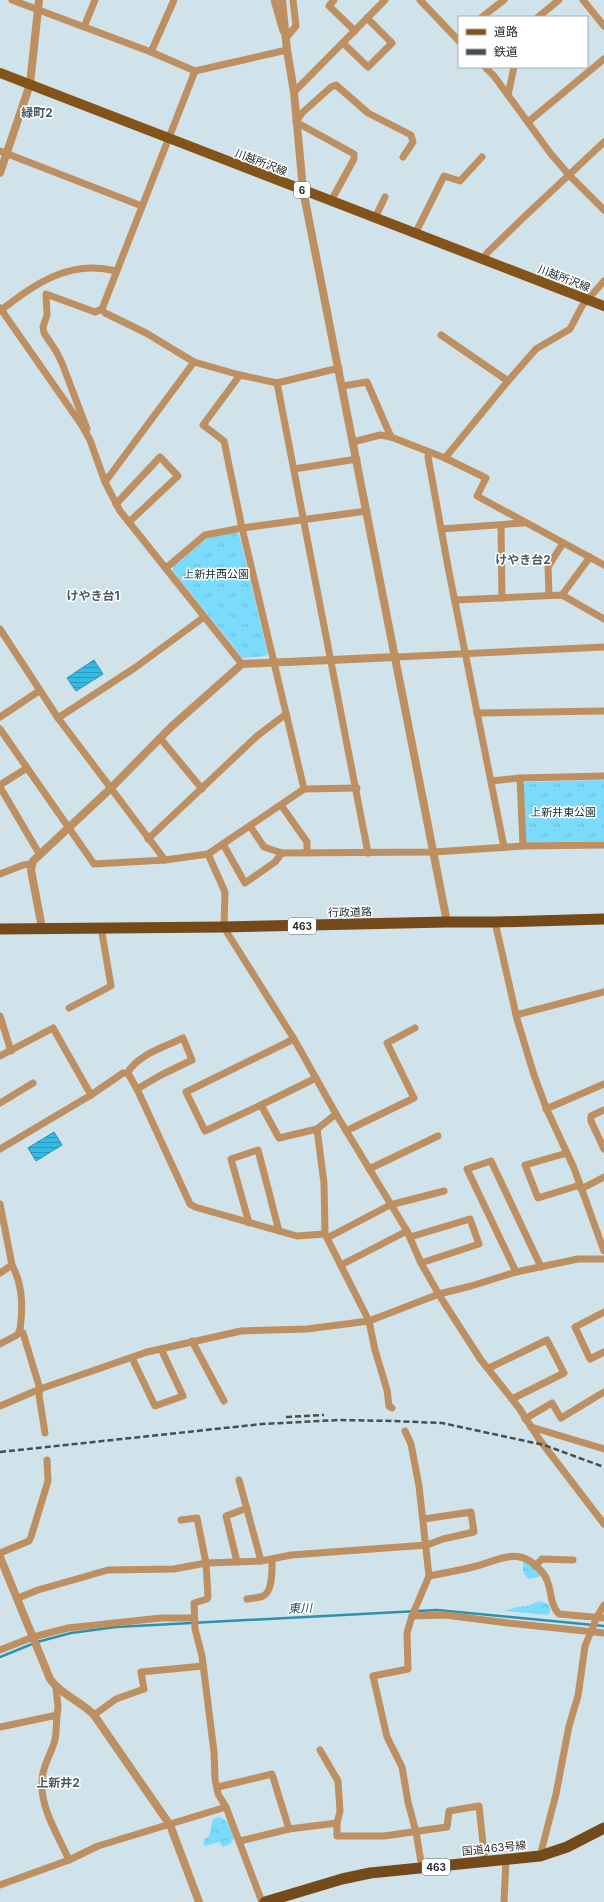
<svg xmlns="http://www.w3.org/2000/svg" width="604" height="1902" font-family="Inter,'Noto Sans JP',sans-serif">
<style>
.grass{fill:url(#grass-tufts)}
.forest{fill:url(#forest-crowns)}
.water{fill:url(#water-rules);stroke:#2f90ad}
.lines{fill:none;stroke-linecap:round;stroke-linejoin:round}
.stream{stroke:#2f90ad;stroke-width:2.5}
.minor{stroke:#bd8f61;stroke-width:7}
.tertiary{stroke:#bd8f61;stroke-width:8}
.primary{stroke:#83531a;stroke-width:10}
.trunk{stroke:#744a1a;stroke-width:11}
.rail{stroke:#454e52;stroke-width:2.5;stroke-dasharray:6 3;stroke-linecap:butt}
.labels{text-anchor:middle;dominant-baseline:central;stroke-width:3;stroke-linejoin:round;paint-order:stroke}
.shield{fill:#fff;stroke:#666b6d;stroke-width:1}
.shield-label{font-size:10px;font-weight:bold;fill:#242b2e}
.street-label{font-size:11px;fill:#242b2e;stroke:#fff}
.park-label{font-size:11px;fill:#172c34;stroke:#fff}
.neighbourhood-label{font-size:12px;font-weight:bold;fill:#4a5a61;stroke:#fff}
.water-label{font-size:12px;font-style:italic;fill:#1a4f60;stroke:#fff}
</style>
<defs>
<pattern id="grass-tufts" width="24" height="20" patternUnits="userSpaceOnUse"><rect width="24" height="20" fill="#7bdbfc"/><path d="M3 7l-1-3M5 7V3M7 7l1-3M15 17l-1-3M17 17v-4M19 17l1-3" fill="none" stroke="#6abcd8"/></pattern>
<pattern id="forest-crowns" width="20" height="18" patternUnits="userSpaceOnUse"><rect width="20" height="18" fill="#7bdbfc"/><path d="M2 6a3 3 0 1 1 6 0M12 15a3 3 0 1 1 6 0" fill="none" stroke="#6abcd8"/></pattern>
<pattern id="water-rules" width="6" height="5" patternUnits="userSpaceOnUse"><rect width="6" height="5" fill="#34bbe4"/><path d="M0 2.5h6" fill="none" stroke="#2c98b9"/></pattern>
</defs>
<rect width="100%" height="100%" fill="#d0e3ea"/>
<g class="grass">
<path d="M236,532L239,534L268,654L265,656L243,658L241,656L173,571V567L208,538Z"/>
<path d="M604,780V841L527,843L525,840L523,786L526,782Z"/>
</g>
<g class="forest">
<path d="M523,1559L529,1562L542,1576L528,1579L523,1572Z"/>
<path d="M539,1601L548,1604L551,1610L548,1615L504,1611L517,1607L528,1606Z"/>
<path d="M219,1817C229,1820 231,1829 234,1838L230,1844L223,1847L219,1842L205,1846L203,1844L204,1840L209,1836L213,1819Z"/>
</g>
<g class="water">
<path d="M94,660L103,674L76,691L67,678Z"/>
<path d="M54,1132L62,1145L36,1161L28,1148Z"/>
</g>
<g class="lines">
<path class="stream" d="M0,1657L37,1642L71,1633L116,1627L437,1610L604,1626"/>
<g class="minor">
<path d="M12,0L151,52L195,71L287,50"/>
<path d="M274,0L283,31"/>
<path d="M334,0L329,6L355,31"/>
<path d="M420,0L459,41"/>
<path d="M583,0L604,26"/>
<path d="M482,17L504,0"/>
<path d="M538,17L559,0"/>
<path d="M84,27L95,0"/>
<path d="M286,38L296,26L293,0"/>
<path d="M343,43L368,67L392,43L367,18"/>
<path d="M151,52L174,0"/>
<path d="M485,67L494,76L551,154L569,175L604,210"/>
<path d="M195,71L102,309L105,313L146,333L194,362L240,375L277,383L339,368"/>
<path d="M294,92L385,0"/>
<path d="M508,95L514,67"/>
<path d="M528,122L604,59"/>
<path d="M0,151L142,206"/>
<path d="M331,201L354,159V154L296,122L302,113L331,87L336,85L368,113L411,135L413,142L403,157"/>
<path d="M375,218L385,197"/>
<path d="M415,234L444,176L460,181L482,157"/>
<path d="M483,260L487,253L524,217L604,142"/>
<path d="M0,308L81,424L90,440L105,482L120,511L242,664"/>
<path d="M0,311C35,284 69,259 116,271"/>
<path d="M441,335L508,381"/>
<path d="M240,375L203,425L224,441L242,528L304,789"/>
<path d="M277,383L368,853"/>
<path d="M343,386L367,382L391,437"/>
<path d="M87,429L62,363L56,351L44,333L43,327L47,315L46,294L95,312L102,309"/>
<path d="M353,442L380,435L391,437L445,458L486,478L477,496L604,565"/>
<path d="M429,452L428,457L448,567L504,847"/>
<path d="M445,458L508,381L536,349L570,329L582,306L604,281"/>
<path d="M294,469L357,459"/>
<path d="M105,482L194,362"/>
<path d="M116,504L160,457L178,476L129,522"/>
<path d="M501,525L502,598"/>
<path d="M441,529L523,523"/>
<path d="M166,568L205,535L242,528L367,511"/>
<path d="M549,595L548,567L563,543"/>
<path d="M562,595L590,557"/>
<path d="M455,600L562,595L604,619"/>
<path d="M0,629L58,718L165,860"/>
<path d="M396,657L604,647"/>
<path d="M477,713L604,711"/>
<path d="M0,717L39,691"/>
<path d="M58,718L136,667L204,617"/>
<path d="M0,729L94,864L165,860L208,854L304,789L357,788"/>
<path d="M160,738L202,789"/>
<path d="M520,778L604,776"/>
<path d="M492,781L520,778L523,846"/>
<path d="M0,785L27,768"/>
<path d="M0,787L40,855"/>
<path d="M281,805L307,842V853"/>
<path d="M250,826L264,847L282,853L434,852L523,846L604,845"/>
<path d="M148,839L257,736L286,714"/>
<path d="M223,844L245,883L275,862L282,853"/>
<path d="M208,854L225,892L224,927L228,934L294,1039L336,1114L407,1231L421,1263L441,1298L481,1360L519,1408L539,1439L604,1524"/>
<path d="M0,874L23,865L31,864"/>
<path d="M495,922L517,1019L534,1075L547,1110L574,1168L604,1251"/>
<path d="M69,1008L111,986L101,927"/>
<path d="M516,1015L604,992"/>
<path d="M0,1016L11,1051"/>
<path d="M294,1039L186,1092L205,1131L261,1105L279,1138L317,1129L324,1183L325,1234L369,1321L375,1350L387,1390L389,1406L392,1408"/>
<path d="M0,1056L53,1028L91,1095L0,1149"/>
<path d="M137,1089L190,1204L195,1207L297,1236L325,1234"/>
<path d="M91,1095L123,1073H127C139,1054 164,1047 183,1038L192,1060L161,1075L137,1089L129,1075L127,1073"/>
<path d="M0,1103L33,1083"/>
<path d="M261,1105L316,1078"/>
<path d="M546,1109L604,1084"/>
<path d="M604,1110L591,1116V1121L604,1149"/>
<path d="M317,1129L336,1114"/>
<path d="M346,1131L414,1098L387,1043L415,1028"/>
<path d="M567,1153L525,1165L538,1198L580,1185"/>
<path d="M369,1169L438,1136"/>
<path d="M581,1189L604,1177"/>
<path d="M0,1204L12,1265L0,1273"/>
<path d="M249,1223L231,1159L258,1150L279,1231"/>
<path d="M410,1237L470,1219L479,1244L421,1263"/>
<path d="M327,1238L390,1205L444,1191"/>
<path d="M12,1265C23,1286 23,1307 20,1330"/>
<path d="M341,1265L407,1231"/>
<path d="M516,1272L467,1169L491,1161L541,1267"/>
<path d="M604,1312L575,1327L590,1359L604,1352"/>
<path d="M192,1341L224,1401"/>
<path d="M0,1344L17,1335L20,1330L23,1333L40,1389L39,1395L45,1433"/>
<path d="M132,1358L155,1406L183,1396L161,1349"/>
<path d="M489,1368L547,1340L564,1373L512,1399"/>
<path d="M0,1406L40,1389L147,1352L241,1331L307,1329L369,1321L439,1294L471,1286L516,1272L578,1259H604"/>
<path d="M525,1419L552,1403L561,1418L604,1392"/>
<path d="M531,1427L604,1449"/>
<path d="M405,1431L411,1444L419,1486L429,1576L412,1616L407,1633L408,1669L373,1676L387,1737L402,1767L408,1802L416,1832L422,1868"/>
<path d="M181,1520L197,1518L206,1563L261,1561L239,1480"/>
<path d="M0,1553L29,1541L31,1537L48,1481L47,1460"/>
<path d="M261,1561L291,1555L427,1545L443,1539L474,1532L471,1512L424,1519"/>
<path d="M237,1562L226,1516L247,1508"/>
<path d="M535,1566L542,1559L573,1560"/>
<path d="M429,1576C445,1573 461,1570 477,1566C504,1558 521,1546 543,1573C553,1585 548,1603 559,1614L604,1618"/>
<path d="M247,1599C252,1598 259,1598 263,1596C273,1592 272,1569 272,1560"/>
<path d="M412,1616L445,1615L508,1623L604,1633"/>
<path d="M0,1650L33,1637L68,1628L161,1618H194"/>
<path d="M57,1715C56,1724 57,1735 54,1743C50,1756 42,1767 42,1781C40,1808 58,1835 69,1860"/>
<path d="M94,1715L116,1699L144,1689L141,1672L203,1666"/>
<path d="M0,1727L57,1715L58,1707L56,1687"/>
<path d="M320,1750L338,1781L340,1811L337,1823V1836H384L447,1827L449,1811L479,1806L485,1862"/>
<path d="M218,1787L272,1774L289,1829"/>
<path d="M226,1807L262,1902"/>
<path d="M240,1841L289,1829L337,1823"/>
<path d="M540,1856L556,1794L569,1726L578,1696L585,1646L597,1617L604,1605"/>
<path d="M0,1885L69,1860L98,1846L226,1807L218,1794L215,1779L214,1752L202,1656L195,1629L194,1603L207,1599L208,1597L206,1563L174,1569L108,1570L38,1590L18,1598"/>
<path d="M504,1902L506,1860"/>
</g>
<g class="tertiary">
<path d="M282,0L287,50L294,92L303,190L447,922"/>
<path d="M0,173L30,84L39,0"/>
<path d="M42,928L31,870L33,861L110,789L171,727L242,664L396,657"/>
<path d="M0,1557L50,1679C61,1695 81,1701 94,1715L170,1825L199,1902"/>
</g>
<path class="primary" d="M0,73L604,306"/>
<g class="trunk">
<path d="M0,929L224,927L447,922H495L604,919"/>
<path d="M265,1902L342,1879L370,1873L540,1856L567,1847L604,1828"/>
</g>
<g class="rail">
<path d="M286,1417L324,1415"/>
<path d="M0,1452L262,1424L339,1420L394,1421L442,1423L544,1445L604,1467"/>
</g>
</g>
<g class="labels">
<g class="shield">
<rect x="294" y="182" width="16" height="16" rx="3"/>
<rect x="288" y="918" width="28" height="16" rx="3"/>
<rect x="422" y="1859" width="28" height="16" rx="3"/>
</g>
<g class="shield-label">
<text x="302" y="190">6</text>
<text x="302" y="926">463</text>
<text x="436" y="1867">463</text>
</g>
<g class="street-label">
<text transform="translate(261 162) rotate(21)">川越所沢線</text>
<text transform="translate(564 278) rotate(21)">川越所沢線</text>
<text transform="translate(350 912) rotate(-1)">行政道路</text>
<text transform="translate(494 1848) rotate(-6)">国道463号線</text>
</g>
<g class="park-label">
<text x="216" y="574">上新井西公園</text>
<text x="563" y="812">上新井東公園</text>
</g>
<g class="neighbourhood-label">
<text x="37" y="112">緑町2</text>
<text x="523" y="559">けやき台2</text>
<text x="93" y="595">けやき台1</text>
<text x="58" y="1782">上新井2</text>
</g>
<g class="water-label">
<text transform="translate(300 1608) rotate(-3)">東川</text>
</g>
</g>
<rect x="458" y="16" width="130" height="52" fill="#ffffff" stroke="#a7aaab"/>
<rect x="466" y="29" width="20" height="6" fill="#83531a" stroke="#a7aaab"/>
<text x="494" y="36" font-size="12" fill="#242b2e">道路</text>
<rect x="466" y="49" width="20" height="6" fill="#454e52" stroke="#a7aaab"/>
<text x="494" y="56" font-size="12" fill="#242b2e">鉄道</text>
</svg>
